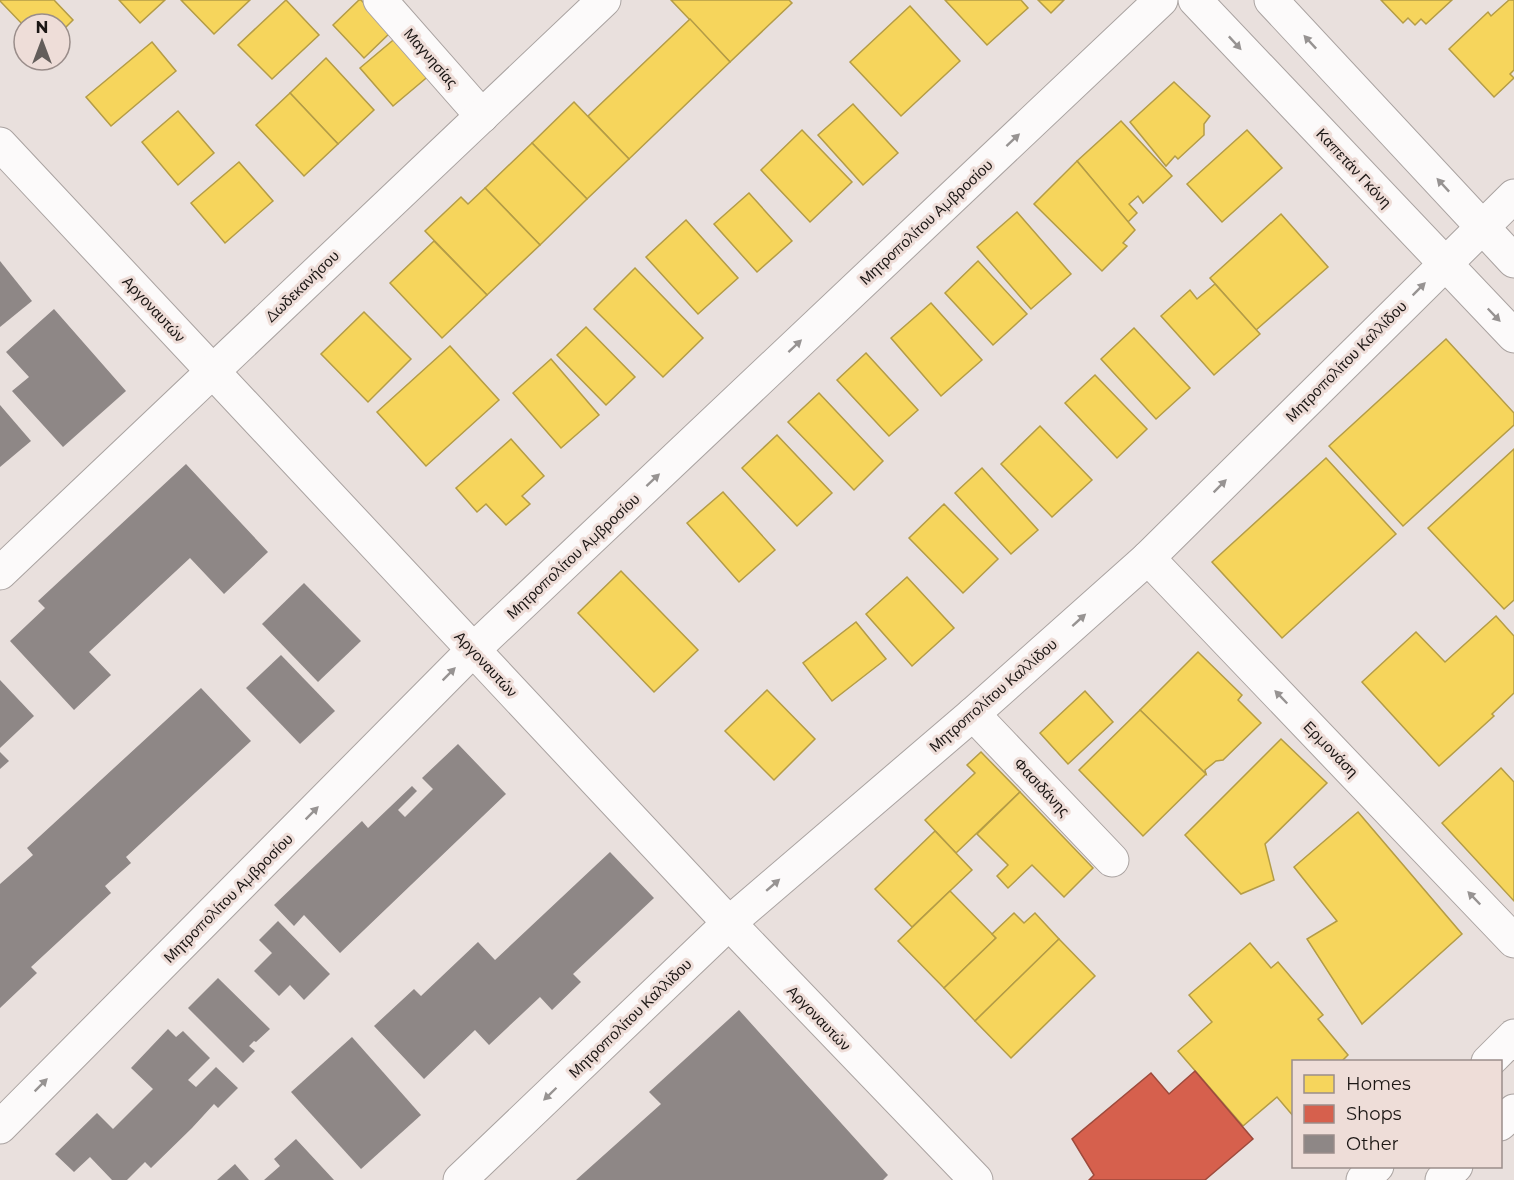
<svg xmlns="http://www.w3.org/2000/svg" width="1514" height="1180" font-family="Montserrat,sans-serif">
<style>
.homes{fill:#f6d55c;stroke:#b49c46;stroke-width:1.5}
.shops{fill:#d6604d;stroke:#9e4a3c;stroke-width:1.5}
.building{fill:#8e8786}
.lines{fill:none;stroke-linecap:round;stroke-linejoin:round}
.street-casing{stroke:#a9a2a0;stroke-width:35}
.secondary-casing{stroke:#a9a2a0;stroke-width:35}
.street{stroke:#fcfafa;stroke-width:33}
.secondary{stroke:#fcfafa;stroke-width:33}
.oneway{fill:#979392}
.labels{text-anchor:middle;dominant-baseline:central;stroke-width:6;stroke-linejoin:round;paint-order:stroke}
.street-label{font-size:15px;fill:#1b1614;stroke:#eeddd8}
</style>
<rect width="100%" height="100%" fill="#e9e0dd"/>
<g class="homes">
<path d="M1,0H54L73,20L60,33V24H24V26L0,1Z"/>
<path d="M119,0H165L140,23Z"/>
<path d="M181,0H250L214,34Z"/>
<path d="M286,0L319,35L272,79L238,45Z"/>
<path d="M359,0H361L391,32L364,58L333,25Z"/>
<path d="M671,0H789L792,3L730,62Z"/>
<path d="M945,0H1021L1028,8L987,45Z"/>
<path d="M1038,0H1064L1051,13Z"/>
<path d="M1381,0H1452L1426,24L1421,19L1415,25L1408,18L1403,23Z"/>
<path d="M1509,0H1514V70L1510,74L1514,78L1494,97L1449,49L1488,12L1491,16Z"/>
<path d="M910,6L960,61L901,116L850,62Z"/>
<path d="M690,19L730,62L629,159L588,116Z"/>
<path d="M398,36L431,74L393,106L360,68Z"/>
<path d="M152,42L176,71L111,126L86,97Z"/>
<path d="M326,58L374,110L338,144L290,93Z"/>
<path d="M1174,82L1210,116L1204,124V135L1178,159L1175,156L1166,166L1130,122Z"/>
<path d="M290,93L338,144L304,176L256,125Z"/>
<path d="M574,102L629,159L587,199L532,143Z"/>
<path d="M853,104L898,153L863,185L818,135Z"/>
<path d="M178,111L214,153L178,185L142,142Z"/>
<path d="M1121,121L1172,176L1143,203L1138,196L1129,204L1137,213L1128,222L1077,161Z"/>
<path d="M802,130L852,182L810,222L761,170Z"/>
<path d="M1247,130L1282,168L1222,222L1187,184Z"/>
<path d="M532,143L587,199L540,245L485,188Z"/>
<path d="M1077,161L1135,230L1123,243L1127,246L1102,271L1034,204Z"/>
<path d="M239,162L273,201L225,243L191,203Z"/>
<path d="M485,188L540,245L487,295L425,231L461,197L468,204Z"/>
<path d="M749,193L792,241L757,272L714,224Z"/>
<path d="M1017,212L1071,274L1031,309L977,247Z"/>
<path d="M1281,214L1328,267L1256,330L1210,278Z"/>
<path d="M686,220L738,278L698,314L646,257Z"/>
<path d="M434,241L487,295L442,338L390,283Z"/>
<path d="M978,261L1027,314L993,345L945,293Z"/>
<path d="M635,268L703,338L663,377L594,309Z"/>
<path d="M1215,284L1260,334L1214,375L1161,316L1190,290L1197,299Z"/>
<path d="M931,303L982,360L941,396L891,338Z"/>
<path d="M364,312L411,359L368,402L321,354Z"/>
<path d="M586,327L635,377L606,405L557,355Z"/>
<path d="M1134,328L1190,388L1156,419L1101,359Z"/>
<path d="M1446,339L1514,413V425L1403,526L1329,446Z"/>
<path d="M450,346L499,400L426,466L377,412Z"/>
<path d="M866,353L918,410L889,436L837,380Z"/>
<path d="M551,359L599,415L561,448L513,393Z"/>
<path d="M1095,375L1147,429L1117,458L1065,403Z"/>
<path d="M819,393L883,461L854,490L788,422Z"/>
<path d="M1040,426L1092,480L1052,517L1001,464Z"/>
<path d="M777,435L832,493L797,526L742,468Z"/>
<path d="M511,439L544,476L522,496L530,504L506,525L486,504L477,512L456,488Z"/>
<path d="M1514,449V600L1504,609L1428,528Z"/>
<path d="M1326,458L1396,534L1282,638L1212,562Z"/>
<path d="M982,468L1038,530L1011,554L955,493Z"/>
<path d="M723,492L775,550L739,582L687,523Z"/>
<path d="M944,504L998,559L963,593L909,538Z"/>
<path d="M621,571L698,650L654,692L578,613Z"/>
<path d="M907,577L954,628L912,666L866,614Z"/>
<path d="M1496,616L1514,636V693L1492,714L1494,716L1439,766L1362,682L1416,632L1445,662Z"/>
<path d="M856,622L886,659L832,701L803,663Z"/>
<path d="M1198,652L1242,695L1238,700L1261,723L1223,760L1216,761L1205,770L1206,774L1140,710Z"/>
<path d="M767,690L815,739L774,780L725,731Z"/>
<path d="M1085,691L1113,722L1068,764L1040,733Z"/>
<path d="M1140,710L1206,774L1143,836L1079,770Z"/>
<path d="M1281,739L1327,783L1265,844L1274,880L1241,894L1185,835Z"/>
<path d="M981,752L1020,792L956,853L925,820L975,773L967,765Z"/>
<path d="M1501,768L1514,782V901L1442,823Z"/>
<path d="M1020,792L1093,868L1064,897L1032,865L1008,888L997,876L1008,865L977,834Z"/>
<path d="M1358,812L1462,934L1362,1024L1307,939L1337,921L1294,867Z"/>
<path d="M935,831L972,870L912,927L875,889Z"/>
<path d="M950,891L996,938L944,988L898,941Z"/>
<path d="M1014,913L1024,923L1035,913L1059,939L975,1021L944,988L996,938L992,934Z"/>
<path d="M1059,939L1095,976L1011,1058L975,1021Z"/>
<path d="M1250,943L1271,968L1278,962L1323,1015L1318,1019L1348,1055L1343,1060L1344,1062H1294V1117L1277,1097L1243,1126L1178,1051L1212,1022L1189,995Z"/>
</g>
<path class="shops" d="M1195,1071L1253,1139L1205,1180H1089L1094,1175L1072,1139L1151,1073L1169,1094Z"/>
<g class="building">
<path d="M0,261L32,301L0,327Z"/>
<path d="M54,309L126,391L63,447L12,391L29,377L6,352Z"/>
<path d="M0,405L31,441L0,467Z"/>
<path d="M186,464L268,552L224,594L190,558L89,652L111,675L74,710L10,641L45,608L38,601Z"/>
<path d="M304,583L361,641L318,682L262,624Z"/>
<path d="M281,655L335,711L300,744L246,688Z"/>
<path d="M0,680L34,716L0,748Z"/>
<path d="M201,688L251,741L126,857L131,863L105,886L111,893L31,967L37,973L0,1008V884L33,855L27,848Z"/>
<path d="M458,744L506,794L340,953L304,915L294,926L274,905L362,821L368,828L412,786L417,791L398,810L405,817L433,789L422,778Z"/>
<path d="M0,752L9,761L0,769Z"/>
<path d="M610,852L654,898L573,974L581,982L552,1010L540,997L489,1045L475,1030L424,1079L374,1026L414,989L421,996L478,942L495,960Z"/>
<path d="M278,921L330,974L304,1000L290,985L279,996L254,971L272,953L259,940Z"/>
<path d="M218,978L270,1029L256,1042L254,1041L249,1046L255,1051L243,1063L188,1008Z"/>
<path d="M739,1010L888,1175L883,1180H576L661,1104L649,1092Z"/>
<path d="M168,1029L176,1037L183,1031L210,1058L188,1080L196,1087L216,1067L238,1088L218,1108L214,1104L192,1128L151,1168L145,1162L127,1180H112L90,1157L74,1172L55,1154L97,1113L113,1129L153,1089L131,1068Z"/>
<path d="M352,1037L421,1115L361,1169L291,1092Z"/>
<path d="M296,1139L334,1180H264L280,1166L274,1159Z"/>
<path d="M235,1164L249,1180H217Z"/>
</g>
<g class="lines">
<defs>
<g id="street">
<path d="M380,0L482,116"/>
<path d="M0,144L729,923L976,1180"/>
<path d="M1148,558L1514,941"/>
<path d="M0,573L604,0"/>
<path d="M973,714L1112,860"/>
<path d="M0,1127L473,650L1161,0"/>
<path d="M460,1180L729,923L973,714L1148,558L1514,196"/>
</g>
<g id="secondary">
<path d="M1195,0L1514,336"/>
<path d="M1271,0L1514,261"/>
<path d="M1488,1062L1514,1036"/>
<path d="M1500,1124L1514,1111"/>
<path d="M1363,1180L1377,1166"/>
<path d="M1442,1180L1456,1166"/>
</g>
</defs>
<use href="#street" class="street-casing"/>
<use href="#secondary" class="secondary-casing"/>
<use href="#street" class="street"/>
<use href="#secondary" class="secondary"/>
</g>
<defs><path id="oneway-solid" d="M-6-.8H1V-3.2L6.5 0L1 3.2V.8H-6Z" transform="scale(1.5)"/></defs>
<g class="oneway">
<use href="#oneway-solid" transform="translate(1310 42) rotate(-133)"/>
<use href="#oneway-solid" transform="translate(1235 43) rotate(47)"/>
<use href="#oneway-solid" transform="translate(1013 140) rotate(-43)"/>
<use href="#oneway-solid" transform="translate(1443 185) rotate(-133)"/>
<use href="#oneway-solid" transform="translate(1419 289) rotate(-45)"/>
<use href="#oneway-solid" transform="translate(1494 315) rotate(46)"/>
<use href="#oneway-solid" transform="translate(795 346) rotate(-43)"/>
<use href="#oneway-solid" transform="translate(653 480) rotate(-43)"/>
<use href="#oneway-solid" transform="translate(1220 486) rotate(-45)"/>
<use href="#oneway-solid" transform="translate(1079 620) rotate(-42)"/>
<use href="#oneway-solid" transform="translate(449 674) rotate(-45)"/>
<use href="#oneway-solid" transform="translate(1281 697) rotate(-134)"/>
<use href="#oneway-solid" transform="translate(312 813) rotate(-45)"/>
<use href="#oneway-solid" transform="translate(773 885) rotate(-41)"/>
<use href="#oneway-solid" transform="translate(1474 898) rotate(-134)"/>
<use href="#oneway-solid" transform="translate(41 1085) rotate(-45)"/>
<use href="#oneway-solid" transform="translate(550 1094) rotate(136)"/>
</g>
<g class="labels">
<g class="street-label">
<text transform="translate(431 58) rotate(49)">Μαγνησίας</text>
<text transform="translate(1354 168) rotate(47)">Καπετάν Γκόνη</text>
<text transform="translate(926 222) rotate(-43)">Μητροπολίτου Αμβροσίου</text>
<text transform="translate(302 286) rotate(-44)">Δωδεκανήσου</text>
<text transform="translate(154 309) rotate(47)">Αργοναυτών</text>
<text transform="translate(1346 361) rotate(-45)">Μητροπολίτου Καλλίδου</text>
<text transform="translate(573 556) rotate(-43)">Μητροπολίτου Αμβροσίου</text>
<text transform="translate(486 664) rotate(47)">Αργοναυτών</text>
<text transform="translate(993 695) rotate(-41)">Μητροπολίτου Καλλίδου</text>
<text transform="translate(1331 749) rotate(46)">Ερμονάση</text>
<text transform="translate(1042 787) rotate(47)">Φασιδάνης</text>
<text transform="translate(228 898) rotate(-45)">Μητροπολίτου Αμβροσίου</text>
<text transform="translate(630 1018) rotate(-44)">Μητροπολίτου Καλλίδου</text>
<text transform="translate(819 1018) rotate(46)">Αργοναυτών</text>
</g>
</g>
<rect x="1292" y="1060" width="210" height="108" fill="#eeddd8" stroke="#9a8d8a" stroke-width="1.5"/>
<rect x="1304" y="1075" width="30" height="18" fill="#f6d55c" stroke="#9a8d8a" stroke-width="1.5"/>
<text x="1346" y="1090" font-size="18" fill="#1b1614">Homes</text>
<rect x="1304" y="1105" width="30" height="18" fill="#d6604d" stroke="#9a8d8a" stroke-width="1.5"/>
<text x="1346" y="1120" font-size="18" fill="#1b1614">Shops</text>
<rect x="1304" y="1135" width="30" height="18" fill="#8e8786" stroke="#9a8d8a" stroke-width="1.5"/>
<text x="1346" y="1150" font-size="18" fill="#1b1614">Other</text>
<g transform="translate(42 42)"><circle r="28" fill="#eeddd8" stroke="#9a8d8a" stroke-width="1.5"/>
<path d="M0-4.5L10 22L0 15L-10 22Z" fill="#635d5a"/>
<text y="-9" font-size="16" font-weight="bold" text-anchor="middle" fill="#1b1614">N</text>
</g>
</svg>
